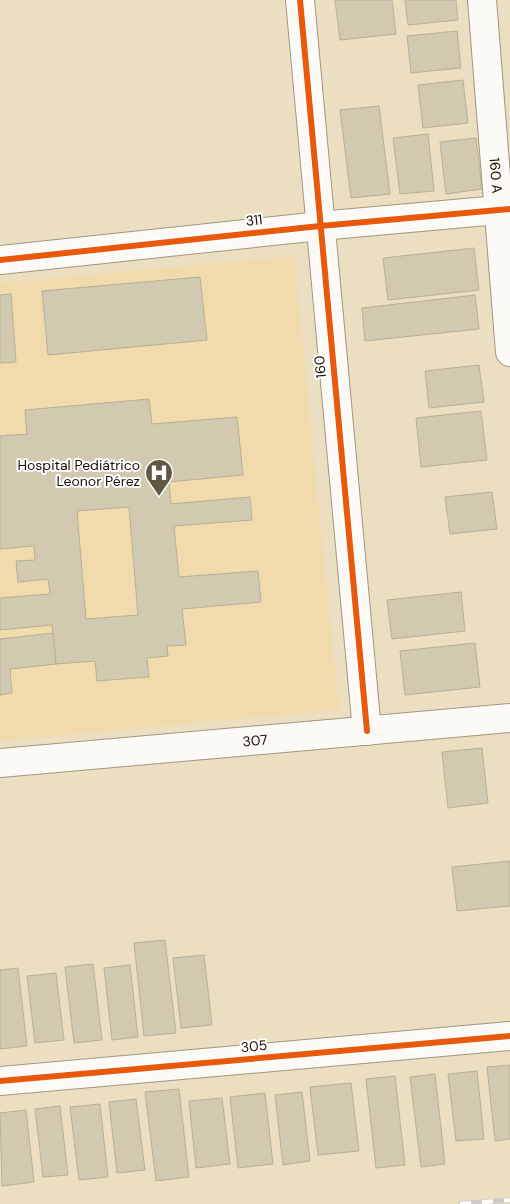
<svg xmlns="http://www.w3.org/2000/svg" width="510" height="1204" font-family="'DM Sans',sans-serif">
<style>
.built{fill:#f1daab}
.building{fill:#d1cab1;stroke:#b7b097;fill-rule:evenodd}
.lines{fill:none;stroke-linecap:round;stroke-linejoin:round}
.minor-casing{stroke:#a2967f;stroke-width:30}
.tertiary-casing{stroke:#a2967f;stroke-width:30}
.minor{stroke:#fcfaf6;stroke-width:28}
.tertiary{stroke:#fcfaf6;stroke-width:28}
.rail-casing{stroke:#d0ccc3;stroke-width:5.5}
.rail{stroke:#fff;stroke-width:4;stroke-dasharray:11;stroke-linecap:butt}
.cycleway-casing{stroke:#fff;stroke-width:9}
.cycleway{stroke:#e8590c;stroke-width:6}
.labels{text-anchor:middle;dominant-baseline:central;stroke-width:4;stroke-linejoin:round;paint-order:stroke}
.street-label{font-size:14px;fill:#170e00;stroke:#fff}
.poi-label{font-size:14px;fill:#170e00;stroke:#fff;text-anchor:end}
</style>
<rect width="100%" height="100%" fill="#ecdec0"/>
<path class="built" d="M294,256L339,710L0,741V283Z"/>
<g class="building">
<path d="M335,0H392L396,34L340,40Z"/>
<path d="M405,0H456L458,20L408,25Z"/>
<path d="M457,31L461,68L411,73L407,36Z"/>
<path d="M463,80L468,123L423,128L418,85Z"/>
<path d="M379,106L390,194L351,198L340,110Z"/>
<path d="M428,134L434,191L400,194L393,138Z"/>
<path d="M476,138L482,189L446,194L440,142Z"/>
<path d="M474,248L479,290L388,300L383,258Z"/>
<path d="M200,277L207,340L48,355L42,291Z"/>
<path d="M11,294L16,362L0,363V295Z"/>
<path d="M475,295L479,329L365,341L362,308Z"/>
<path d="M479,365L484,402L429,408L425,371Z"/>
<path d="M149,399L152,424L237,417L243,475L169,482L171,504L250,497L252,520L174,526L179,577L258,571L261,602L182,609L186,645L167,646L168,656L147,658L149,677L97,681L95,661L56,664L52,625L0,630V598L50,594L48,579L18,582L16,561L35,560L34,546L0,549V436L27,434L25,410ZM129,507L138,615L86,619L77,511Z"/>
<path d="M481,411L487,460L421,467L416,418Z"/>
<path d="M492,492L497,529L450,534L445,497Z"/>
<path d="M461,592L465,631L392,639L387,600Z"/>
<path d="M53,633L56,664L10,669L12,693L0,695V639Z"/>
<path d="M475,643L480,687L405,695L400,651Z"/>
<path d="M482,748L488,803L448,808L442,752Z"/>
<path d="M510,861V906L457,911L452,867Z"/>
<path d="M165,940L176,1033L144,1036L134,943Z"/>
<path d="M204,955L212,1025L181,1028L173,958Z"/>
<path d="M93,964L102,1040L74,1043L65,967Z"/>
<path d="M130,965L138,1037L112,1040L104,968Z"/>
<path d="M18,968L27,1046L0,1049V970Z"/>
<path d="M56,973L64,1040L35,1043L27,976Z"/>
<path d="M510,1065V1139L495,1141L487,1067Z"/>
<path d="M477,1071L484,1139L456,1141L448,1074Z"/>
<path d="M435,1074L445,1164L421,1167L410,1077Z"/>
<path d="M395,1076L405,1165L376,1168L366,1079Z"/>
<path d="M351,1083L359,1151L318,1155L310,1087Z"/>
<path d="M179,1089L189,1177L156,1181L145,1092Z"/>
<path d="M302,1092L310,1161L283,1165L275,1095Z"/>
<path d="M265,1093L273,1164L238,1168L230,1097Z"/>
<path d="M222,1098L230,1164L196,1168L189,1101Z"/>
<path d="M136,1099L145,1170L117,1173L109,1102Z"/>
<path d="M100,1104L108,1177L79,1180L70,1107Z"/>
<path d="M60,1106L68,1175L43,1177L35,1109Z"/>
<path d="M26,1110L34,1182L2,1186L0,1113Z"/>
</g>
<g class="lines">
<defs>
<g id="minor">
<path d="M300,0L367,731"/>
<path id="s1" d="M482,0L510,352"/>
<path d="M0,260L320,226L510,209"/>
<path d="M0,1081L510,1036"/>
</g>
<g id="tertiary">
<path id="s2" d="M0,763L510,718"/>
</g>
</defs>
<use href="#minor" class="minor-casing"/>
<use href="#tertiary" class="tertiary-casing"/>
<use href="#minor" class="minor"/>
<use href="#tertiary" class="tertiary"/>
<defs>
<path id="rail" d="M460,1204L510,1200"/>
</defs>
<use href="#rail" class="rail-casing"/>
<use href="#rail" class="rail"/>
<defs>
<g id="cycleway">
<path d="M300,0L367,731"/>
<path d="M0,260L320,226L510,209"/>
<path d="M0,1081L510,1036"/>
</g>
</defs>
<use href="#cycleway" class="cycleway-casing"/>
<use href="#cycleway" class="cycleway"/>
</g>
<defs>
<symbol id="hospital-pin" viewBox="-11 -11 22 30"><path d="M0 17L-7.5 6A9.5 9.5 0 1 1 7.5 6Z" fill="#625743" stroke="#fff"/><path d="M-5-5h3v3.5h4V-5h3V5h-3V1.5h-4V5h-3Z" fill="#fff"/></symbol>
</defs>
<g fill-rule="evenodd">
<use href="#hospital-pin" x="143" y="457" width="32" height="43"/>
</g>
<g class="labels">
<g class="street-label">
<text stroke="none"><textPath href="#s1" startOffset="176">160 A</textPath></text>
<text transform="translate(254 220) rotate(-6)">311</text>
<text transform="translate(320 367) rotate(-95)">160</text>
<text stroke="none"><textPath href="#s2" startOffset="256">307</textPath></text>
<text transform="translate(254 1046) rotate(-5)">305</text>
</g>
<g class="poi-label">
<text x="140" y="465">Hospital Pediátrico<tspan x="140" dy="16">Leonor Pérez</tspan></text>
</g>
</g>
</svg>
